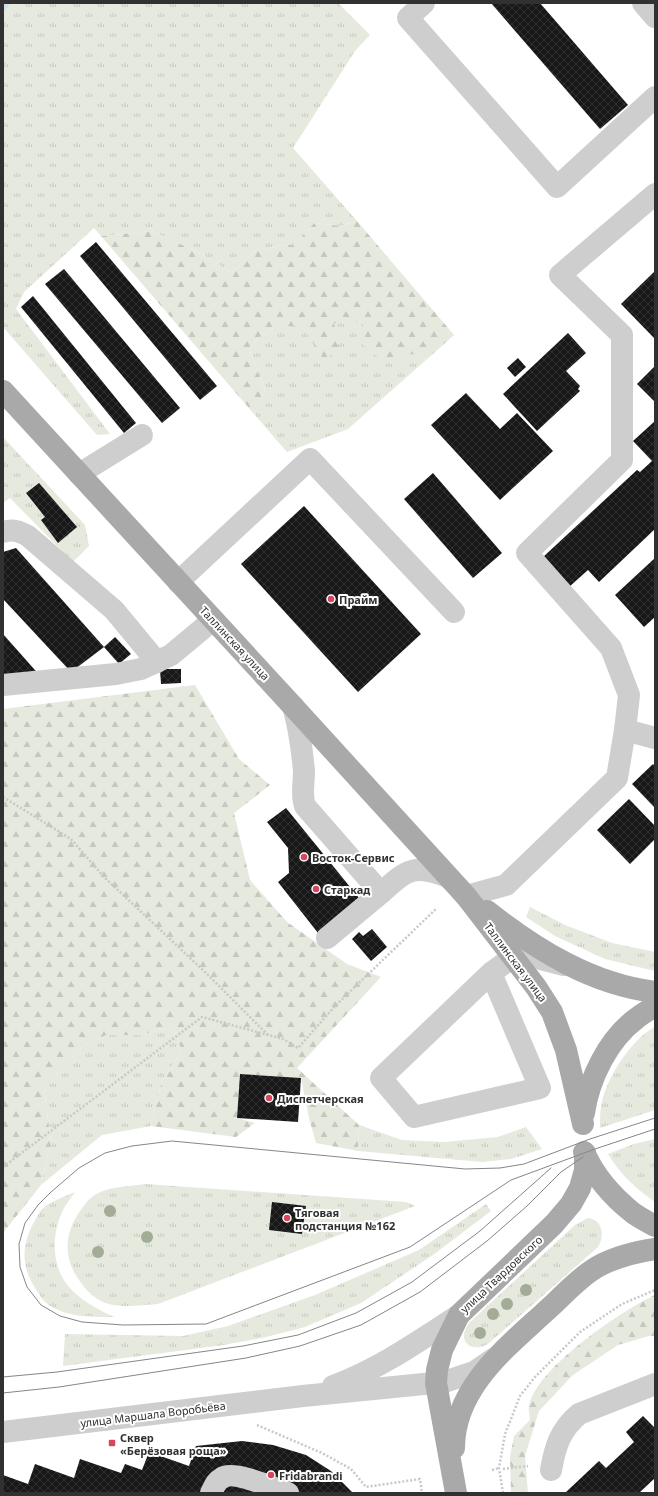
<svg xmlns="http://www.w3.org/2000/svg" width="658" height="1496" font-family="'Noto Sans',sans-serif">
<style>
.grass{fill:url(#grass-tufts)}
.forest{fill:url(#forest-firs)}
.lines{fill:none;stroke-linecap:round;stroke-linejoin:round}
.stream{stroke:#cce0e8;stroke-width:7}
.building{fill:url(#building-cross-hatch)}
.path{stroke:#c8c8c8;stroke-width:2.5;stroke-dasharray:2 2;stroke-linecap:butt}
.minor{stroke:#cecece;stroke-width:22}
.major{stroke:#a9a9a9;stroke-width:22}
.tram{stroke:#868686;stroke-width:1}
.tree{fill:#a3ac97}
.poi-dot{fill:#d5465f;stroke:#fff;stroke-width:1.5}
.labels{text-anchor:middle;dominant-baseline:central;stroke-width:4;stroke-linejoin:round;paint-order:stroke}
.poi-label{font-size:11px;font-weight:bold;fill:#313131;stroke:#fff;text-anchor:start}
.street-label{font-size:11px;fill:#313131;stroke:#fff}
</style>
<defs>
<pattern id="grass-tufts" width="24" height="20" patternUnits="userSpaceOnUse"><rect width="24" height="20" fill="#e5e9de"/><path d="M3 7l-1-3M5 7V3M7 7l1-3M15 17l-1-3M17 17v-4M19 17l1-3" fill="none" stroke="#c5c8bf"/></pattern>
<pattern id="forest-firs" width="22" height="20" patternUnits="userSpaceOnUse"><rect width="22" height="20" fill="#e5e9de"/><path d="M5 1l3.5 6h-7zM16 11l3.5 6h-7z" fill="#c5c8bf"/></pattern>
<pattern id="building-cross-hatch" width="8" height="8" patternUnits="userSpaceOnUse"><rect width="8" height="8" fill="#181818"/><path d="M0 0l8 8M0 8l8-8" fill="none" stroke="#313131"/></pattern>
</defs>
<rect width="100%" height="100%" fill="#fff"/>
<g class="grass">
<path d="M3,3H338L370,35L355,51L293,148L357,221L340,226L314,223L296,244L256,250L232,273L194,250L151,231L101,236L94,228L24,292L16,309L110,434L97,435L3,327Z"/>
<path d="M333,322H363L412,354L426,360L348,429L287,452L254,414L265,390L249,349L257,339L276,326H302Z"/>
<path d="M3,437L85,525L89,546L73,562L10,498L3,503Z"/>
<path d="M530,907L565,925L612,943L655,952V971L605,959L555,936L526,917Z"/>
<path d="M655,1027V1110L600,1128C600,1121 600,1113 601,1106C605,1080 631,1039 655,1027Z"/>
<path d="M173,1028L182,1051L162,1081L151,1126L102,1135L41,1185L51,1142L44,1087L83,1046L106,1035H137Z"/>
<path d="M359,1125L402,1140L444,1142L498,1137L526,1127L542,1149L511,1159L482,1162L358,1151Z"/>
<path d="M655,1139V1202C634,1187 622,1176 608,1154L634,1144Z"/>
<path d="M145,1184L406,1202L415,1206L158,1304C142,1305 124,1308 109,1304C98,1301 88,1293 82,1284C64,1261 63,1238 78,1214C82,1208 87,1201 92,1197C106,1186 128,1187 145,1184Z"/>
<path d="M75,1192C71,1198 66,1204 63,1210C50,1237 51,1272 75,1293C86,1303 101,1311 114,1317C91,1317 63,1318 44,1301C41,1298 39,1294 37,1291C21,1268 21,1246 34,1222C37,1218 39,1212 42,1209C51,1201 64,1197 75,1192Z"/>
<path d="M486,1204L491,1211L433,1255L361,1303L305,1327L262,1338L224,1345L63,1366L65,1334L183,1336L228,1326L315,1295L419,1250Z"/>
<path d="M588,1218C603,1220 605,1236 598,1247L488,1344C470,1354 456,1340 469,1323L575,1225Z"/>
</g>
<g class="forest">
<path d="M357,221L454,335L426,360L412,354L386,364L362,344L363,322L334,323L339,350L324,360L302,326H276L257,339L249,349L265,390L254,414L101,236L151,231L194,250L232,273L256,250L296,244L314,223L340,226Z"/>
<path d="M195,685L239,759L270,785L234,813L250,880L287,922L347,964L381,977L297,1068L359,1125L358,1151L316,1143L309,1118L301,1078L240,1074L237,1118L255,1123L236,1137L151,1126L162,1081L182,1051L173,1028L137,1035H106L83,1046L44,1087L51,1142L41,1185L3,1233V709Z"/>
<path d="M655,1295V1336H649L618,1345L573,1375L539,1411L525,1456L528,1493H511L510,1457L514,1436L530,1420C530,1415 528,1409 529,1405C538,1367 621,1311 655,1295Z"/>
</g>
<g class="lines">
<path class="stream" d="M3,7L6,3"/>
</g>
<g class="building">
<path d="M491,3H540L628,105L600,129Z"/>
<path d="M96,242L217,386L200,400L80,256Z"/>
<path d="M64,269L180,408L162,423L45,284Z"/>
<path d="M655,271V339L621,304Z"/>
<path d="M33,296L136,423L124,433L21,307Z"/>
<path d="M568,333L586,353L566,371L580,386L578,389L580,391L537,431L503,394Z"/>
<path d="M518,358L526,367L515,377L507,368Z"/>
<path d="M655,366V402L637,384Z"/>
<path d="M466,393L500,429L517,413L553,451L500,500L431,425Z"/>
<path d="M655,421V529L599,582L588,570L569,587L542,558L637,470L640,472L652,461L633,441Z"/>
<path d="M433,473L502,553L473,578L404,499Z"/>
<path d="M39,483L77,527L58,543L41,520L45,517L26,493Z"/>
<path d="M304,506L421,634L358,692L241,564Z"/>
<path d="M16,548L104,647L71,672L3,599V552Z"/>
<path d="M655,558V617L644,627L615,595Z"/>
<path d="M3,634L42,678L3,680Z"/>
<path d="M115,637L131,654L119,664L104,647Z"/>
<path d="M160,669H181V683L161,684Z"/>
<path d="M653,764L655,766V808L632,784Z"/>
<path d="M629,799L655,826V839L630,864L597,830Z"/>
<path d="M286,808L359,898L318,933L278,882L289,873L288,848L267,822Z"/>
<path d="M372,929L387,947L371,961L352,939L359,932L363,936Z"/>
<path d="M240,1074L301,1078L298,1122L237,1118Z"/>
<path d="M272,1202L306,1206L302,1234L269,1230Z"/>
<path d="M643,1416L655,1428V1478L639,1493H565L599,1461L606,1468L634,1442L626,1432Z"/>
<path d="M242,1441L273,1445L306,1455L331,1471L353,1493H3V1475L28,1484L35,1464L74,1478L80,1459L121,1473L125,1464L142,1470L149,1452L189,1466L196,1446Z"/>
</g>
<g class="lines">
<g class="path">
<path d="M3,797L71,839L104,877L206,973L268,1035"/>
<path d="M3,1167L202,1017L283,1039L298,1048L335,1006L437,908"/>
<path d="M257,1425L322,1453L351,1469L366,1487L420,1479L422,1493"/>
<path d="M503,1469L528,1466"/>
<path d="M492,1470L499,1468"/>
<path d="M503,1493L499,1468L505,1434L520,1396L535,1377L580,1332L622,1304L655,1290"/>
</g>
<g class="minor">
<path d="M424,3L408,18L557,187L655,97"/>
<path d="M643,3L655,17"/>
<path d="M79,474L142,435"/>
<path d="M3,532C13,529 19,531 28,536L114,610L157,662"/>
<path d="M178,582L310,459L454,612"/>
<path d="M3,685L116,674L141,669L171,655L213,620"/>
<path d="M293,706C299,727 302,749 304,771C304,783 301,795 305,806L381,893C407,870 413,863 448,877"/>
<path d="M625,730L655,738"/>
<path d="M466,896L506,885L617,778L625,730L629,695L611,648L527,553L622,460V335L560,275L655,194"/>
<path d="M327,938L381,893"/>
<path d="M491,973L540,1088L414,1117L381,1078L491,973L513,957L537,958L564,965"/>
<path d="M333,1386C379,1369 419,1341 459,1315"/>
<path d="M3,1432L303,1396L444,1382L474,1372L493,1359"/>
<path d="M551,1470C555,1447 560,1430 579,1414L655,1384"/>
<path d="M211,1493C214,1487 216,1481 222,1478C233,1470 274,1488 288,1493"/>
</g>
<g class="major">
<path d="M3,391L289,702L466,896L536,987L552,1012L566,1050L583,1124"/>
<path d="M487,911C537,950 591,984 655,992"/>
<path d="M584,1113C589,1079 608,1039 637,1018C642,1014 649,1010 655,1006"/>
<path d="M584,1152C594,1175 613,1197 633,1213C640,1218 648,1222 655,1226"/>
<path d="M454,1448C454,1388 506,1348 546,1311C563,1296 578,1278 597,1267C615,1257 635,1252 655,1249"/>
<path d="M456,1493L436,1383L437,1370L442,1350L459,1315L554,1224L571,1204L580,1188L585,1170V1153"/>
</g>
<g class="tram">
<path d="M655,1118L590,1139L524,1164L500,1168L465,1169L172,1141L132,1146L105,1153L79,1168L51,1192L38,1205L25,1223L19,1244L20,1267L27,1287L41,1305L60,1316L82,1322L123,1325L206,1324L410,1247L511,1180L595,1149L655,1129"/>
<path d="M3,1377L57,1372L243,1346L298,1335L356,1313L412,1282L480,1231L551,1168"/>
<path d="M3,1393L59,1387L246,1358L300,1346L361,1325L420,1292L487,1241L527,1206L561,1172L583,1157"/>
</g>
</g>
<g class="tree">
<circle cx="110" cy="1211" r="6"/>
<circle cx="147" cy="1237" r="6"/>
<circle cx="98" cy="1252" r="6"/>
<circle cx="526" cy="1290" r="6"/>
<circle cx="507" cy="1304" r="6"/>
<circle cx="493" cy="1314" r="6"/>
<circle cx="480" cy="1333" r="6"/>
</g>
<g class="poi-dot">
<circle cx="331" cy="599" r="4"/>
<circle cx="304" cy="857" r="4"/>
<circle cx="316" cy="889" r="4"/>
<circle cx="269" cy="1098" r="4"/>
<circle cx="287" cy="1218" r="4"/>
<rect x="108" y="1439" width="8" height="8" rx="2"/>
<circle cx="271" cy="1475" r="4"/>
</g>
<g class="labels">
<g class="poi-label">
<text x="339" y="599">Прайм</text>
<text x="312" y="857">Восток-Сервис</text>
<text x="324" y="889">Старкад</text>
<text x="277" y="1098">Диспетчерская</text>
<text x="295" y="1212">Тяговая<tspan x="295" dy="13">подстанция №162</tspan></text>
<text x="120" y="1437">Сквер<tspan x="120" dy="13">«Берёзовая роща»</tspan></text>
<text x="279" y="1475">Fridabrandi</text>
</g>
<g class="street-label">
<text transform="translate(235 643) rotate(47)">Таллинская улица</text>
<text transform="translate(516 962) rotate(53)">Таллинская улица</text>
<text transform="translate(501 1274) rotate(-43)">улица Твардовского</text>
<text transform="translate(153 1414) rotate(-7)">улица Маршала Воробьёва</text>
</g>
</g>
<rect width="658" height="1496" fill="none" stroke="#313131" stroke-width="8"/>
</svg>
